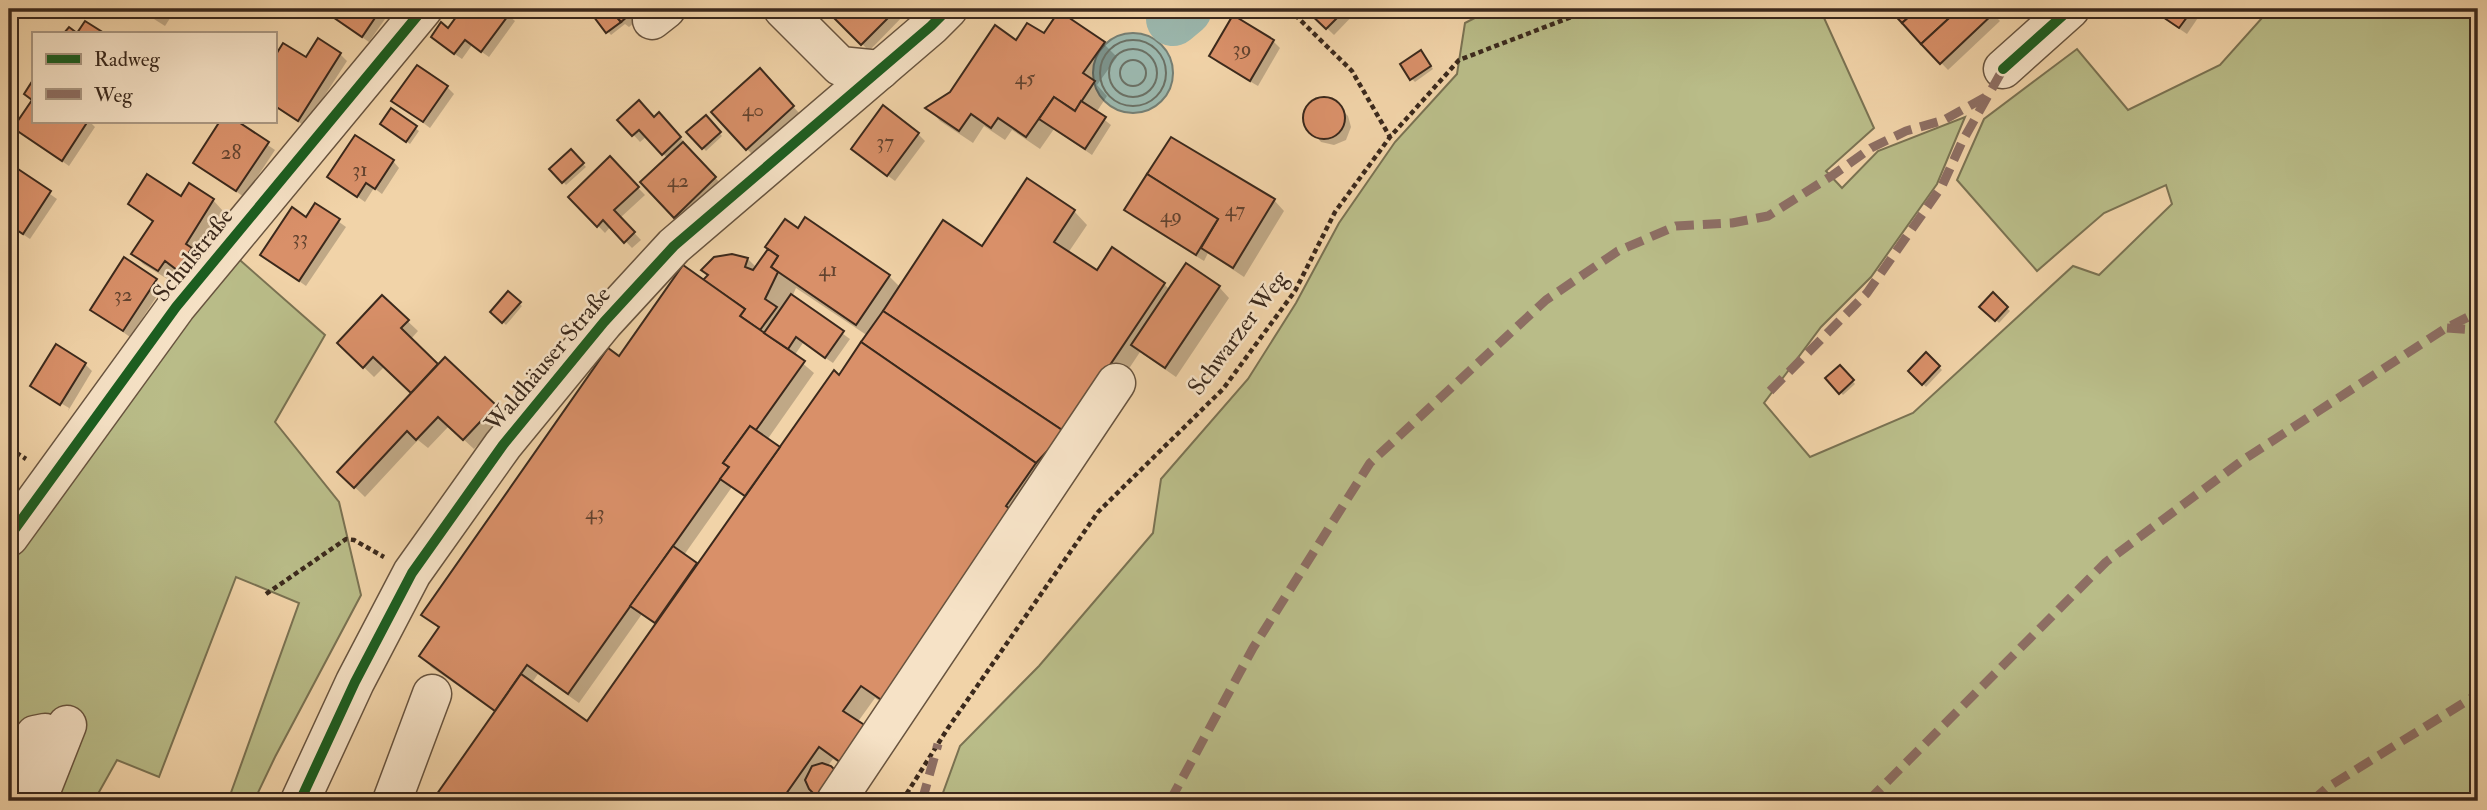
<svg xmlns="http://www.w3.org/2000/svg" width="2487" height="810" font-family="'IM FELL Double Pica',serif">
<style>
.green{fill:#b9bc88;stroke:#7a7252;stroke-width:2}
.water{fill:#9bb7ad;stroke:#757e73;stroke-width:2}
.shadow{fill:#0003;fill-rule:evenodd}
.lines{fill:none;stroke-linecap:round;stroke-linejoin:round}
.shore{stroke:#6b7064;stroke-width:2}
.river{stroke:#9bb7ad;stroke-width:54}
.building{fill:#d99069;stroke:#3b291c;stroke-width:2}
.minor-casing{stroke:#68543f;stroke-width:41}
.path{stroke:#3b291c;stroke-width:4.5;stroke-dasharray:5 3.5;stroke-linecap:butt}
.minor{stroke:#f6e2c6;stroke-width:38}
.quiet{stroke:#8d6e63;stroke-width:9;stroke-dasharray:18 9;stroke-linecap:butt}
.cycleway-casing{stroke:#f6e2c6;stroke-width:15}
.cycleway{stroke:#1b5e20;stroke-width:10}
.labels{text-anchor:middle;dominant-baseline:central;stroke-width:5;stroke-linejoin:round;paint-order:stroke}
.number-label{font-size:21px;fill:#62432f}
.street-label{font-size:24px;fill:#3b291c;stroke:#f6e2c6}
</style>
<rect width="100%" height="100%" fill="#f1d3a8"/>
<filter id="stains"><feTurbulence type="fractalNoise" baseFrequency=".00286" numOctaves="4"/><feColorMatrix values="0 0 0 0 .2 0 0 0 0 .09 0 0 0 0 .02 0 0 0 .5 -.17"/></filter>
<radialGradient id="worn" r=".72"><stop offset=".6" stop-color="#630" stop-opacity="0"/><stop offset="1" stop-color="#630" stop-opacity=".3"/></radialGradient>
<g class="green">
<path d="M1492,9H1820L1874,128L1826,171L1842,188L1878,151L1965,117L1937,184L1871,277L1821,327L1764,403L1810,457L1913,413L2073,266L2099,275L2172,204L2166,185L2104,213L2037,271L1957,180L1984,119L2077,49L2128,110L2220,65L2270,9H2478V801H940L960,746L1039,666L1153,533L1161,479L1248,379L1296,303L1339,223L1395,142L1457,74L1465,23Z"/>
<path d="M233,254L325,335L275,422L339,502L361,595L275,757L254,801H228L299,603L236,577L159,777L117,760L94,801H49L70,745L9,723V554Z"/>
</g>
<circle class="water" cx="1133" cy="73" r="40"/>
<g class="shadow">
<path d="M138,9H176L165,26Z"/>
<path d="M332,9H392L369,42L336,19L329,12Z"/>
<path d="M464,9H501L515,21L489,57L472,45L462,59L440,44Z"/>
<path d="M590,9H652L629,27L625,24L611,35Z"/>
<path d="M846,9H908L909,10L869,51L837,18Z"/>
<path d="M1307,9H1359L1334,35Z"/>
<path d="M1890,9H1988L2000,21L1948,70Z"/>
<path d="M2150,9H2204L2187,34Z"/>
<path d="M1044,36L1104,44L1117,57L1097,85L1107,96L1096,113L1111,125L1092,155L1054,129L1040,149L1012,130L1005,140L984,126L973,143L940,121L928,108L952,93L1016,42Z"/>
<path d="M1273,41L1280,48L1258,86L1218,63L1211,56Z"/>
<path d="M283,45L306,60L340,54L347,61L305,126L275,107V59Z"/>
<path d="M1424,55L1433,69L1415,82L1412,79Z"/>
<path d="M766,77L800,114L754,156L747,149Z"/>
<path d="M33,83V121H89L95,127L69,166L15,128L33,101L26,94Z"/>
<path d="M447,87L454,94L430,128L394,101Z"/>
<path d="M1319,99L1331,100L1348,116L1351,127L1346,140L1334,145L1321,142L1306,124L1305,118L1309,106Z"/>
<path d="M391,111L419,131L410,144L385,127Z"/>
<path d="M705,117L722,136L706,151L689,132Z"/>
<path d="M654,119L666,122L687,145L685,147L732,195L692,234L675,216L668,159L647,136L640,142L620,120Z"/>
<path d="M222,121H233L275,150L244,197L195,163Z"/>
<path d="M918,134L925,141L895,181L860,155Z"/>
<path d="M571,152L586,167L566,185L552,169Z"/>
<path d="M610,159L645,195L620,218L641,240L632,248L611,226L605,233L570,197Z"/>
<path d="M393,161L399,168L382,194L374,188L365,202L330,177Z"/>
<path d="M9,165L57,199L30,239L9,225Z"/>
<path d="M190,185L213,200L223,211L196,254L188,278L176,270L169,280L143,264L133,253L153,223L130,204L181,199Z"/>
<path d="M1274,200L1284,211L1244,277L1208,253L1204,261L1133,217L1127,210Z"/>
<path d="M316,205L346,227L306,286L262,255L307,219Z"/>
<path d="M1074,211L1087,225L1068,253L1097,272L1164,284L1170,290L1219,287L1229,298L1176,377L1140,352L899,715L875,698L857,723L854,774L833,759L827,767L828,798L818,796L811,790L806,798L811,801H434L496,712L431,667L421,656L440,629L423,615L620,358L704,282L709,276L703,270L748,259L757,268L770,250L889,276L900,287L982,248ZM796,288L868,336L839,377L780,449L767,440L814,373L794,356L803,343L833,363L850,339L792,297ZM732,487L746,498L698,566L684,555ZM642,614L657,625L588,723L531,684L538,674L579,703Z"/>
<path d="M156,280L163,287L130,337L92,310Z"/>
<path d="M508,294L522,306L506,325L492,312Z"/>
<path d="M1993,295L2010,311L1999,323L1982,307Z"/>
<path d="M382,297L418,331L410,340L438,366L495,406L505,416L474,449L449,426L428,448L418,440L365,497L339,472L413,393L385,366L374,377L339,343Z"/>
<path d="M1926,354L1942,370L1926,387L1910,371Z"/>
<path d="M85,364L92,371L68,411L69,408L37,389V391L32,386Z"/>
<path d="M1840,367L1855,384L1843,395L1828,379Z"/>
</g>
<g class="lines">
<g class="shore">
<circle cx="1133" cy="73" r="33"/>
<circle cx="1133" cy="73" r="24"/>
<circle cx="1133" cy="73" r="13"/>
</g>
<path class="river" d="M1173,19L1185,9"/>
</g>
<g class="building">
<path d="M330,9H381L362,37L327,13Z"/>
<path d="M462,9H504L510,13L481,52L465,40L454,54L431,37L441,22L448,28Z"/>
<path d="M588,9H610L621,22L606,33Z"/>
<path d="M610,9H636L621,22Z"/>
<path d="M844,9H897L861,45L834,18Z"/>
<path d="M1305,9H1346L1326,29Z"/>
<path d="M1889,9H1918L1902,23Z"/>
<path d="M1918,9H1959L1921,44L1902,23Z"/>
<path d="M1959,9H1990L1994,13L1940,64L1921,44Z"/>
<path d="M2151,9H2193L2179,28Z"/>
<path d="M1059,11L1105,42L1083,73L1095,81L1075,111L1054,97L1026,137L998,118L991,128L971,114L959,131L925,108L950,92L995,25L1016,40L1027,23L1044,33Z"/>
<path d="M1233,15L1274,40L1250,81L1209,56Z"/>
<path d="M85,21L104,33H64L69,27L77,33Z"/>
<path d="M318,38L341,53L298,121L275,106V56L283,43L306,57Z"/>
<path d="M1421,50L1431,66L1410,80L1400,64Z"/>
<path d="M417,65L448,86L423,122L391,101Z"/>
<path d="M760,68L794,106L746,150L711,112Z"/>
<path d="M33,80V121H88L62,161L13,128L32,100L24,94Z"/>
<path d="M1054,97L1075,111L1081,101L1106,117L1085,149L1039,119Z"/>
<circle cx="1324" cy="118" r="21"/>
<path d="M639,100L654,117L659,112L681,137L662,155L639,130L632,136L617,120Z"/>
<path d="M883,105L919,133L887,176L851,149Z"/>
<path d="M391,108L417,126L406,142L380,124Z"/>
<path d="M706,115L721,132L702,149L686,132Z"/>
<path d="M220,121H237L269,142L236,191L193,163Z"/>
<path d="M355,135L394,160L375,189L366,183L357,197L327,177Z"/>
<path d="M1171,137L1275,199L1233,268L1201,248L1218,219L1147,174Z"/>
<path d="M683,142L716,177L674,218L640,182Z"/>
<path d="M571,149L584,163L562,183L549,169Z"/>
<path d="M610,156L639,187L614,210L635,232L624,243L603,220L597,227L568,197Z"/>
<path d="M9,163L51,191L23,234L9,225Z"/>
<path d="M147,174L181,196L189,183L214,199L186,244L192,248L177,270L165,261L158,271L131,254L153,221L128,204Z"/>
<path d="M1147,174L1218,219L1196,255L1124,210Z"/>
<path d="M1027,178L1075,210L1054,242L1097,270L1112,247L1165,283L1065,432L883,311L943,220L982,246Z"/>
<path d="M315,203L340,219L299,281L260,255L292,207L306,217Z"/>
<path d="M805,217L890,275L856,325L771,267L778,256L765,247L785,219L798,228Z"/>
<path d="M768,249L778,256L771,267L778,272L765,299L777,307L760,330L740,316L745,309L703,280L708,275L701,270L714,257L732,254L748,258L745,267L753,270Z"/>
<path d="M124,257L157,279L123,331L90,310Z"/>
<path d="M1186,263L1220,286L1165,368L1131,345Z"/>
<path d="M683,265L745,309L740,316L805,361L756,430L750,426L723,463L729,467L568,694L527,665L495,711L419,656L439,627L421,615L608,348L619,356Z"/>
<path d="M508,291L521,302L502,323L490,312Z"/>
<path d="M1993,292L2008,307L1995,321L1979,307Z"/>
<path d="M791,294L844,331L825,358L796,337L788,349L764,333Z"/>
<path d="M382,295L409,320L401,328L438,364L411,393L373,357L363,368L337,343Z"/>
<path d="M883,311L1065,432L1036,463L861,342Z"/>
<path d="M861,342L1036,463L1006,506L1017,514L886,703L861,686L843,711L866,726L840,762L819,747L781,801H432L521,674L587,721L834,370L839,375Z"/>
<path d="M56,344L86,363L60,405L30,386Z"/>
<path d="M1926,352L1940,366L1922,385L1908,371Z"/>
<path d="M445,357L496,405L463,440L438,417L416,440L407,431L354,488L337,472Z"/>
<path d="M1840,365L1854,380L1839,394L1825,378Z"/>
<path d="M750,426L780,447L745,496L720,479L729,467L723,463Z"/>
<path d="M673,546L697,563L655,623L630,606Z"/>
<path d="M822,763L831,766L835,770L824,796L813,793L809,789L805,780L812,766Z"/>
<path d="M797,794L807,796L813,801H787Z"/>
</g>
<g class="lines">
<defs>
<g id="minor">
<path d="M783,9L840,66L880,70"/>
<path d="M652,20L666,9"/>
<path d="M2003,69L2070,9"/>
<path d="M9,537L176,307L423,9"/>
<path d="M9,780L19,757L35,735L45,733L61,739"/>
<path d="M37,801L67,725"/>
<path d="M300,801L355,682L412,573L503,445L604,322L674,246L931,26L948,9"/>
<path d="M392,801L432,694"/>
<path d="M836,801L1116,383"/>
</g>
</defs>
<use href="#minor" class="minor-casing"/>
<g class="path">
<path d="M1289,9L1352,71L1390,137"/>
<path d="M9,448L26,459"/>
<path d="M266,594L346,539L354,540L384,557"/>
<path d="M902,801L948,728L1098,512L1223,389L1295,291L1335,212L1390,137L1459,60L1592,9"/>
</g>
<use href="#minor" class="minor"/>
<g class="quiet">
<path d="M2447,328L2478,330"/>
<path d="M1770,391L1867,293L1942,186L1962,142L2003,69"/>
<path d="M922,801L938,744"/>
<path d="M1170,801L1253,648L1370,463L1546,300L1618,251L1676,226L1732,223L1768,216L1833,175L1871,148L1906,131L1944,120L1989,95"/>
<path d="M1868,801L2106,562L2243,460L2446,328L2478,312"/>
<path d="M2312,801L2328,787L2478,694"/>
</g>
<defs>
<g id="cycleway">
<path d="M2003,69L2070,9"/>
<path d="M9,537L176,307L423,9"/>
<path d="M300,801L355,682L412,573L503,445L604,322L674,246L931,26L948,9"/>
</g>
</defs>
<use href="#cycleway" class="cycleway-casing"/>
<use href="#cycleway" class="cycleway"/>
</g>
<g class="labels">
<g class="number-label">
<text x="1242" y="48">39</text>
<text x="1025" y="77">45</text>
<text x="753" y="109">40</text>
<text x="885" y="141">37</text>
<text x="231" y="152">28</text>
<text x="360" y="169">31</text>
<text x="678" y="180">42</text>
<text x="1235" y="209">47</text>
<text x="1171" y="215">49</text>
<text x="300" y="237">33</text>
<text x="828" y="269">41</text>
<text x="123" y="294">32</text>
<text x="595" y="512">43</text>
</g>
<g class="street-label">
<text transform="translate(193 255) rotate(-51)">Schulstraße</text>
<text transform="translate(1238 333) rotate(-53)">Schwarzer Weg</text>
<text transform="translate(548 359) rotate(-50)">Waldhäuser Straße</text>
</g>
</g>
<rect width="2487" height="810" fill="none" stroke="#f1d3a8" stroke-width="35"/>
<rect x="10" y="10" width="2466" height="789" fill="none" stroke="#3b291c" stroke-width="3.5"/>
<rect x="18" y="18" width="2452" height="775" fill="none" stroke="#3b291c" stroke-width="2"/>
<rect x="32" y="32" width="245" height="91" fill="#f6e2c6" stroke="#ab9882" stroke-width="2"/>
<rect x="46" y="54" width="35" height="10" fill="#1b5e20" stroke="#ab9882" stroke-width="2"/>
<text x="94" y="66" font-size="21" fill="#3b291c">Radweg</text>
<rect x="46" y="89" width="35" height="10" fill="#8d6e63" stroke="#ab9882" stroke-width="2"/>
<text x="94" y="102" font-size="21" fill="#3b291c">Weg</text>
<rect width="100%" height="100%" filter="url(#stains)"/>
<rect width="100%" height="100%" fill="url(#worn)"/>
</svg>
